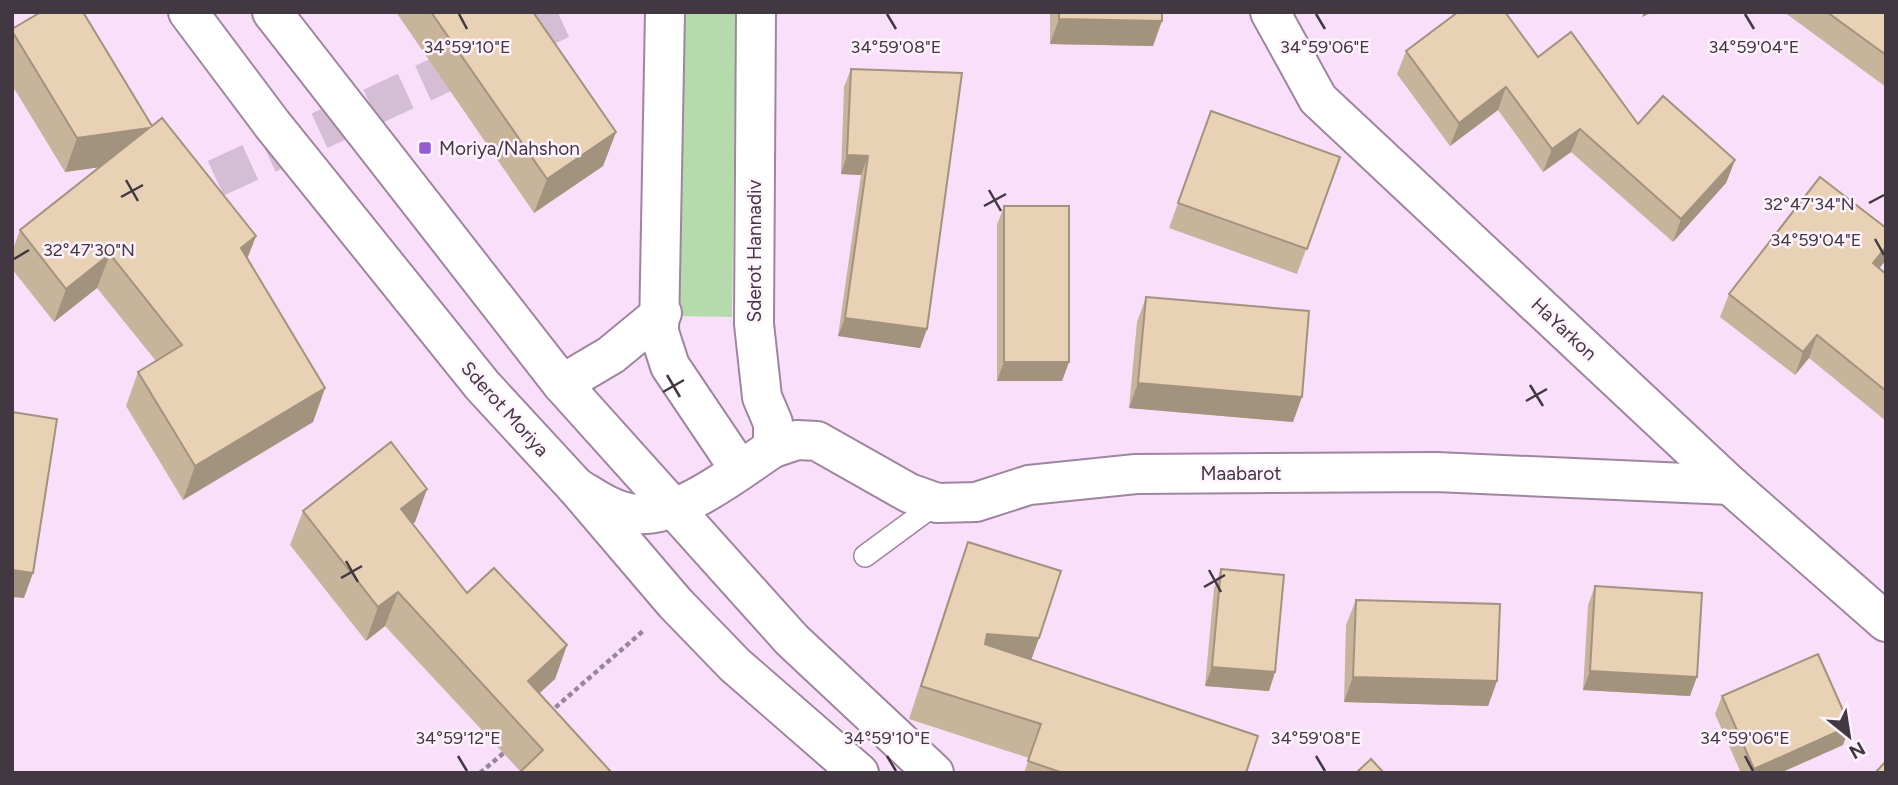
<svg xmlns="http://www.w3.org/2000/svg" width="1898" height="785" font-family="Figtree,sans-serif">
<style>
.green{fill:#b5dbac}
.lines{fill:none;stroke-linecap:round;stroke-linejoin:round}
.trunk-tunnel{stroke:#d5bed5;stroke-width:38;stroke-dasharray:38 19;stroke-linecap:butt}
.service-casing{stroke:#9e869e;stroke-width:24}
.minor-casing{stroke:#9e869e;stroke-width:42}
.primary-casing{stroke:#9e869e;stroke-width:42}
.path{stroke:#988698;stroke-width:4.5;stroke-dasharray:5 3.5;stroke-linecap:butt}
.service{stroke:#fff;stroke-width:21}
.minor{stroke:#fff;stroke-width:38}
.primary{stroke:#fff;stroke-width:38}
.wall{fill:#c8b49b}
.shaded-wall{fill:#a2927e}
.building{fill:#e8d1b4;stroke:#a2927e;stroke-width:2}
.ticks{fill:none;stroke:#423842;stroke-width:2.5}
.poi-dot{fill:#945bd3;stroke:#fef3fd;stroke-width:2.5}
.labels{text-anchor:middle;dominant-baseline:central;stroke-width:5;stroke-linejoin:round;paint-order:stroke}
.poi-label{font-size:19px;fill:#423842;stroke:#fef3fd;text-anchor:start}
.street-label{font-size:19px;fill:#423842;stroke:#fef3fd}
.ticks-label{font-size:18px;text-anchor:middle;fill:#423842;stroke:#fef3fd;stroke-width:5;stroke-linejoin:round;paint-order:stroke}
</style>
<rect width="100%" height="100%" fill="#fadffa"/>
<path class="green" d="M680,12H736L732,317L676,316Z"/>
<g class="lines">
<path class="trunk-tunnel" d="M164,202L578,12"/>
<defs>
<path id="service" d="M865,556L937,503"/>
<g id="minor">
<path d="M665,12L659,332L670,366L740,470"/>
<path d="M1270,12L1318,99L1730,485L1886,622"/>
<path d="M562,384L611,355L662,313"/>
<path d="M773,448L797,440L817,441L909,493L937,503L976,502L1029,485L1136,474L1436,472L1730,485"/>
<path d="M576,487C593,497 609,509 629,513C675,523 736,472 773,448V423L762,397L754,324L756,12"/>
</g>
<g id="primary">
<path d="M188,12L272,124L482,385L576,487L675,603L735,665L859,773"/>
<path d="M272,12L562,384L792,640L934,773"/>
</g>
</defs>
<use href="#service" class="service-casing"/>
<use href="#minor" class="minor-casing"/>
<use href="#primary" class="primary-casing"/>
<g class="path">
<path d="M549,713L643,631"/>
<path d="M480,773L506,751"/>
</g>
<use href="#service" class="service"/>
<use href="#minor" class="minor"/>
<use href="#primary" class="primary"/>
</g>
<g class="wall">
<path d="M396,12H533L616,132L603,166L534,213Z"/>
<path d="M1050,12H1162L1153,46L1050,44Z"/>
<path d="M1784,12H1886V87Z"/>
<path d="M12,29L152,126L256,236L247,259L325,388L313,422L183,500L126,406L138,372L156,361L97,288L54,322L12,269V252L20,230L100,167L65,172L12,85Z"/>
<path d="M1406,51L1538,57L1638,124L1735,160L1726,183L1673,242L1571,152L1543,172L1498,110L1450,146L1397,74Z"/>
<path d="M851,69L927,329L920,348L838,336L861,175L841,174L844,87Z"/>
<path d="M1211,111L1340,157L1297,274L1169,228Z"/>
<path d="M1004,206L1069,362L1062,381H997V225Z"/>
<path d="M1886,228V260L1879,268L1886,274V421L1809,358L1795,375L1720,317L1729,294Z"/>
<path d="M1146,297L1293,422L1129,408L1137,322Z"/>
<path d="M427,489L415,522L412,524L467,593L567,645L555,679L539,693L612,773L520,771L385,626L366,641L290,545L303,511Z"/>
<path d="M968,542L1039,638L1031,659L1246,773H1024L1029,758L909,719L956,575Z"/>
<path d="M1221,569L1275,672L1269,691L1205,686L1214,588Z"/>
<path d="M1595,586L1690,696L1583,690L1588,605Z"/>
<path d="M1356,600L1497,681L1488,706L1344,702L1346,625Z"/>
<path d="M1722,696L1843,745L1780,773H1741L1715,714Z"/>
</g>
<g class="shaded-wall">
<path d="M1644,12H1653L1642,17Z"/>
<path d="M1059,19L1162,21L1153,46L1050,44Z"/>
<path d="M1506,87L1498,110L1450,146L1459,123Z"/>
<path d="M149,128L137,162L65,172L77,138Z"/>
<path d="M1580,129L1571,152L1543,172L1552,149Z"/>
<path d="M616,132L603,166L534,213L547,179Z"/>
<path d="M847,155L868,156L861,175L841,174Z"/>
<path d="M1735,160L1726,183L1673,242L1681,219Z"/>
<path d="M256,236L243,269L241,248Z"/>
<path d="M1886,247V260L1865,286L1873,263Z"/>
<path d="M110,254L97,288L54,322L66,289Z"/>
<path d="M845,318L927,329L920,348L838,336Z"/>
<path d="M1817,335L1809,358L1795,375L1803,352Z"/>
<path d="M1004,362H1069L1062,381H997Z"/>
<path d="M1138,383L1302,397L1293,422L1129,408Z"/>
<path d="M325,388L313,422L183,500L195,466Z"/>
<path d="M427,489L415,522L388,543L401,509Z"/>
<path d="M12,570L33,573L24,598L12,597Z"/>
<path d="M398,592L385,626L366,641L378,607Z"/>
<path d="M987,634L1039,638L1027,672L975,667Z"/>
<path d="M567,645L555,679L516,715L528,681Z"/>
<path d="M1212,667L1275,672L1269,691L1205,686Z"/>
<path d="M1590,671L1697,677L1690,696L1583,690Z"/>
<path d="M1353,677L1497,681L1488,706L1344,702Z"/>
<path d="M1850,726L1843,745L1780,773H1753L1754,769Z"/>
</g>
<g class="building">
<path d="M41,12H83L152,126L162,118L256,236L241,248L325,388L195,466L138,372L182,345L110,254L66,289L20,230L149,128L77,138L12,31V29Z"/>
<path d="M431,12H533L616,132L547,179Z"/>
<path d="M1059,12H1162V21L1059,19Z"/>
<path d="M1458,12H1505L1538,57L1571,32L1638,124L1663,96L1735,160L1681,219L1580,129L1552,149L1506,87L1459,123L1406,51Z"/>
<path d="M1827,12H1886V55Z"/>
<path d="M851,69L962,73L927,329L845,318L868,156L847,155Z"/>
<path d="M1211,111L1340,157L1307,249L1178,203Z"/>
<path d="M1820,177L1886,228V247L1873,263L1886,274V391L1817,335L1803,352L1729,294Z"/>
<rect x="1004" y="206" width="65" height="156"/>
<path d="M1146,297L1309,311L1302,397L1138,383Z"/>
<path d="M12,412L57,419L33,573L12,570Z"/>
<path d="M391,442L427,489L401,509L467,593L494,568L567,645L528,681L612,773H519L543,750L398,592L378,607L303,511Z"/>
<path d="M968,542L1061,571L1039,638L987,634L985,644L1258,736L1246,773H1063L1028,761L1041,724L921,686Z"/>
<path d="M1221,569L1284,575L1275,672L1212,667Z"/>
<path d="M1595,586L1702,593L1697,677L1590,671Z"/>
<path d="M1356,600L1500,604L1497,681L1353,677Z"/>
<path d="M1818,654L1850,726L1754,769L1722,696Z"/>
<path d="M1371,759L1384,773H1356Z"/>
<path d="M1886,761V773H1875Z"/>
</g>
<path class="ticks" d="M459,14L467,29M887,14L896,29M1316,14L1325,29M1745,14L1754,29M126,180L138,201M989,190L1001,211M121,197L143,185M1869,203L1884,195M984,206L1006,194M1875,239L1884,255M14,259L29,250M667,375L680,397M1530,385L1543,406M663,392L684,380M1526,401L1547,389M346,561L358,582M1209,570L1221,592M341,578L362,566M1204,587L1225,575M458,756L467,771M887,756L896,771M1316,756L1325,771M1745,756L1753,771"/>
<rect class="poi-dot" x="418" y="141" width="14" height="14" rx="3.5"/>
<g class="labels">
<g class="poi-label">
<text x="439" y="148">Moriya/Nahshon</text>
</g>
<g class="street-label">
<text transform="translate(754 251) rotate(-90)">Sderot Hannadiv</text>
<text transform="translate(1564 329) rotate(43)">HaYarkon</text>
<text transform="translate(505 409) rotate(48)">Sderot Moriya</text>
<text x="1241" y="473">Maabarot</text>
</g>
</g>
<g class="ticks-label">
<text x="467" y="53">34°59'10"E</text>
<text x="896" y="53">34°59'08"E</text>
<text x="1325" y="53">34°59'06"E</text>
<text x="1754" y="53">34°59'04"E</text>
<text x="1809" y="210">32°47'34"N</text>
<text x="1816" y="246">34°59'04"E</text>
<text x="89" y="256">32°47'30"N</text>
<text x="458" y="744">34°59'12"E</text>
<text x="887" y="744">34°59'10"E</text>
<text x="1316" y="744">34°59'08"E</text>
<text x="1745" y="744">34°59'06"E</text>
</g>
<rect width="1898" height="785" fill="none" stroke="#423842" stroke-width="28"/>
<g transform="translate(1849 736) rotate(150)" stroke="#fef3fd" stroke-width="5" paint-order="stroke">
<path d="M0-5L12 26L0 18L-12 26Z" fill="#423842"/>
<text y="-10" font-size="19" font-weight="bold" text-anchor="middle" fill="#423842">N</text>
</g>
</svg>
